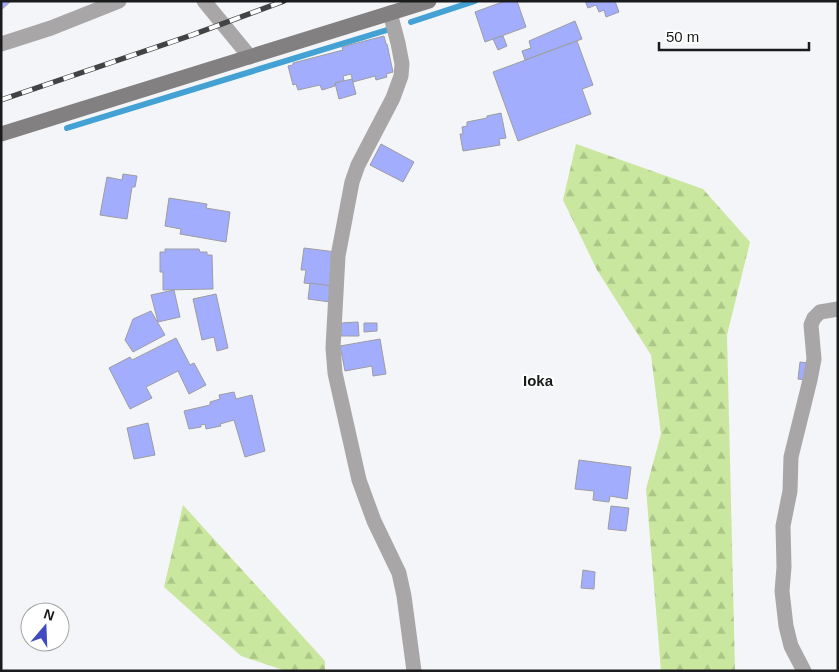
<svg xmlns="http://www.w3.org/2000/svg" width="839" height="672" font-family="Helvetica,sans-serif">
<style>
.forest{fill:url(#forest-firs)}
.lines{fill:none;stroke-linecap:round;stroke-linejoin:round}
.stream{stroke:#43a1d4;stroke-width:6}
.building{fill:#a2adfe;stroke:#9c9da0}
.street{stroke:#a8a6a7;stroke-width:15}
.secondary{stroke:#838081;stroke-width:15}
.rail-casing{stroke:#424345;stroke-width:5.5}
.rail{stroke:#fff;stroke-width:4;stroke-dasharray:11;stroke-linecap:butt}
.labels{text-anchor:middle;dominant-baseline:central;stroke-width:4;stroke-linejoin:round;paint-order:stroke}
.neighbourhood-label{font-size:15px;font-weight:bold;fill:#1a1b1c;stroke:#fff}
</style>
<defs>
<pattern id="forest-firs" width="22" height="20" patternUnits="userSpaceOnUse" patternTransform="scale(1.25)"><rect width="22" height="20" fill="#c9e79e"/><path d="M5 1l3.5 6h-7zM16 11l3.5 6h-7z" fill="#acc688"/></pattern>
</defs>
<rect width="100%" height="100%" fill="#f4f5f8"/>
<g class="forest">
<path d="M576,144L703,189L750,242L727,335L735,671H661L646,489L661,434L651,355L597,270L563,200Z"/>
<path d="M183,505L325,661V671H286L241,656L164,587Z"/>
</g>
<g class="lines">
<g class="stream">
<path d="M411,22L475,1"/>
<path d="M67,128L387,30"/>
</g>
</g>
<g class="building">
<path d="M1,1H11L1,10Z"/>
<path d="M505,1H517L526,27L485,42L475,12Z"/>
<path d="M585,1H615L619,12L606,17L604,10L599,12L596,5L588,8Z"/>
<path d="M575,21L582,39L525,60L522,51L531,48L529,41Z"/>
<path d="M384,36L386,44H387L393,72L386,74L387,77L376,80L375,76L353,82L351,74L343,76L344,81L335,83V86L322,90L320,85L298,90L296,84L293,85L288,66L293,65V63L343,50L342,47Z"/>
<path d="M503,36L507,46L498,50L493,39Z"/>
<path d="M577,41L593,85L582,89L591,114L518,141L493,72Z"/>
<path d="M352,79L356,94L339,99L335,83Z"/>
<path d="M501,113L506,138L499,139L500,145L463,151L460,134H463L462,127L467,126V122L487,118V116Z"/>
<path d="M381,144L414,162L403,182L370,165Z"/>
<path d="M123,174L137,176L135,187H132L127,219L100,215L107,177L122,180Z"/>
<path d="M169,198L207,204L206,208L230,212L226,242L180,234L181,229L165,226Z"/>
<path d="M304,248L336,252L332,286L304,283L306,270H301Z"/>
<path d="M165,249H199L200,252H207V255H212L213,289L163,290V272H160V252H165Z"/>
<path d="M310,283L332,286L330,302L308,299Z"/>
<path d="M174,290L180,317L158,322L151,295Z"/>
<path d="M216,294L228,348L217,351L214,337L202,340L193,299Z"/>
<path d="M151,311L165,335L133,352L125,340L133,319Z"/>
<path d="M358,322L359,336H341V323Z"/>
<path d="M364,323H377V331L364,332Z"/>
<path d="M176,338L190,365L194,363L206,385L189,394L178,371L146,387L152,398L130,409L109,368L130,357L132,360Z"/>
<path d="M380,339L386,374L373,376L372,366L345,371L340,346Z"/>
<path d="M800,362L808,363L807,380L798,379Z"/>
<path d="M234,392L236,399L252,395L265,451L245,457L234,420L220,424L221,426L206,429L205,424L201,425V427L189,429L184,411L210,405V402L220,399L219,395Z"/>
<path d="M148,423L155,455L134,459L127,428Z"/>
<path d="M579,460L631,467L627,499L610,496L609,502L593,500L594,491L575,489Z"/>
<path d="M611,506L629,508L626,531L608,529Z"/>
<path d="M583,570L595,572L594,589L581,588Z"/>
</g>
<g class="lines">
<g class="street">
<path d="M204,1L250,57"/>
<path d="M390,13L398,43L402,64L401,76L393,98L358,165L352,182L338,256L333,348L335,373L359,480L374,521L399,573L404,596L414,671"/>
<path d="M1,44L51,28L119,1"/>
<path d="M804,671L791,646L786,626L782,591L784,567L783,526L790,491L791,457L810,380L814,359L811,325L814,318L820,312L838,309"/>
</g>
<path class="secondary" d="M1,134L429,1"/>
<defs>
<path id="rail" d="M1,100L192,35L284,1"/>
</defs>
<use href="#rail" class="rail-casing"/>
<use href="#rail" class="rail"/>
</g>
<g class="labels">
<g class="neighbourhood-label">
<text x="538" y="380">Ioka</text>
</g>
</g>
<rect width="839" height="672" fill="none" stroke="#1a1b1c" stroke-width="5"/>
<g transform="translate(45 627) rotate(19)"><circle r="24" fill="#ffffff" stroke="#a3a4a4"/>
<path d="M0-4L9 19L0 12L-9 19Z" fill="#404bbf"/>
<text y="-8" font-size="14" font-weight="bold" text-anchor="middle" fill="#1a1b1c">N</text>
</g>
<path d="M659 42v8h150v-8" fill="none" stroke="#1a1b1c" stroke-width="2.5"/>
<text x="666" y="42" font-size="15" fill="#1a1b1c" stroke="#ffffff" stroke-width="4" paint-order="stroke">50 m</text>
</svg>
